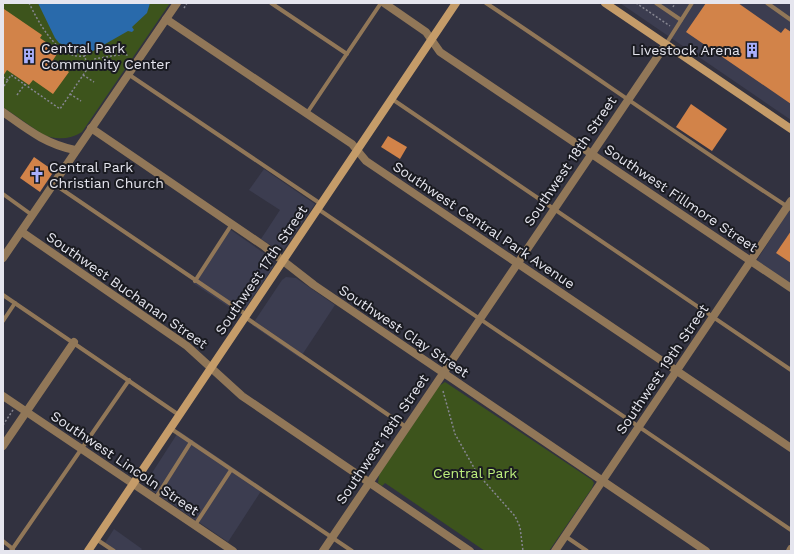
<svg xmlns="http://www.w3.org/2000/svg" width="794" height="554" font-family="'Work Sans',sans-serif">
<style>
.built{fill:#3c3d50}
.green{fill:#3d541c}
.water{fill:#296aab}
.building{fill:#d28349}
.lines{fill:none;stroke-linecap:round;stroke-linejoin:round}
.path{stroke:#868691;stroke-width:1.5;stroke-dasharray:2 2;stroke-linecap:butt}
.lane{stroke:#917758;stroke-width:4}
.street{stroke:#917758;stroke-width:8}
.secondary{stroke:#c59c69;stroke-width:8}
.labels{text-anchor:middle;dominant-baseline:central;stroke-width:4;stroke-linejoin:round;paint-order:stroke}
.poi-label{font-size:14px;fill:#e5e5ee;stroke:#1a1b21;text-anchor:start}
.street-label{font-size:14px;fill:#e5e5ee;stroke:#1a1b21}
.park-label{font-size:14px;fill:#bcee7c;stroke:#1a1b21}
</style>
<rect width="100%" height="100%" fill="#323240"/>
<g class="built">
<path d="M620,3H791V120Z"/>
<path d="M264,169L315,204L282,252L261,239L280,210L249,190Z"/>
<path d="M791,207V285L759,263L757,260Z"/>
<path d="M228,228L271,258L273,263V267L241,315L193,283Z"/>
<path d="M286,277L296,278L335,305L300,358L252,325L282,280Z"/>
<path d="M179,431L263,488L228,542L150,489L148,485L150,476Z"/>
<path d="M114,529L142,549L140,551H110L103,546Z"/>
</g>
<g class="green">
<path d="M3,3H170L82,132C70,140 54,140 42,134L3,107Z"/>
<path d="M445,382L592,480L594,483L592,488L549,551H485L385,483L382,486L378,483L379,475L439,386Z"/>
</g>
<path class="water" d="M38,3H150L147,13L132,27L134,30L132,32L128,31L93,51L82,54L72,51L67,46L59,43L55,38Z"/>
<g class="building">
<path d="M706,3H738L781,33L785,28L791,32V104L686,32Z"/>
<path d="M4,9L42,35L40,38L59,51L53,60L69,72L53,94L33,80L29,85L7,70L3,76Z"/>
<path d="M691,104L727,129L712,151L676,127Z"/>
<path d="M388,136L407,147L400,159L381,147Z"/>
<path d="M34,157L54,171L40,192L20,178Z"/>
<path d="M791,231V263L776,253Z"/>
</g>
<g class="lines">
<g class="path">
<path d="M29,3C39,23 58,60 85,56L87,68"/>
<path d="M636,3L670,26"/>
<path d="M673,7L675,3"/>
<path d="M184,8L187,3"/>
<path d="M84,47L85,56"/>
<path d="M79,48L88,46"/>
<path d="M83,75L94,82"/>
<path d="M3,77L8,80L11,75L60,109L94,59L124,54L129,56"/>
<path d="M4,86L8,80"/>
<path d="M70,94L81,101"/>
<path d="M17,95L25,84"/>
<path d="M443,391L455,434L477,473L515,516L520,527L523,551"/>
<path d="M3,425L13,410"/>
</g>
<g class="lane">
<path d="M271,3L347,54"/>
<path d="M486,3C588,71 688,142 791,209"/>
<path d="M656,3L681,20"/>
<path d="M767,3L791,20"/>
<path d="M666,44L692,3"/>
<path d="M128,74L321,204"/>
<path d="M392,99L791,370"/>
<path d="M307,113L381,3"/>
<path d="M54,184L247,315"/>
<path d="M3,194L32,215"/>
<path d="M318,209L791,530"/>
<path d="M195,281L232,224"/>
<path d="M3,295L179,415"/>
<path d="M245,317L406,427"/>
<path d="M3,321L15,303"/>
<path d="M170,428L352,551"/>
<path d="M155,499L191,442"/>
<path d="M195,525L231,470"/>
<path d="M565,536L587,551"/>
<path d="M96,539L114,551"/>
<path d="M3,541L13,549"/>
<path d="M11,551L129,380"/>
</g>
<g class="street">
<path d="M384,3L426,32L440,52L791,288"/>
<path d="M166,19L352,144L366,161L791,448"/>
<path d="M3,112C27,129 45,144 75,150"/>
<path d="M91,128L264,246L314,285L706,551"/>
<path d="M22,232L187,346L242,396L470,551"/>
<path d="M3,258L177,3"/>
<path d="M3,396L233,551"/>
<path d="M3,446L74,342"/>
<path d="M323,551L666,44"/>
<path d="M555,551L791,201"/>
<path d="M790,551L791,549"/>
</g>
<g class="secondary">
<path d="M605,3L791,129"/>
<path d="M88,551L456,3"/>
</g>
</g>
<defs>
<symbol id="building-bare" viewBox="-9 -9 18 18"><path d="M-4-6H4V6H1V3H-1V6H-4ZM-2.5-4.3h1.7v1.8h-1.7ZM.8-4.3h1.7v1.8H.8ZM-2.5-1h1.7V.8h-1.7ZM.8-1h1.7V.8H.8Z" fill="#a9b0fc" stroke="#1a1b21" stroke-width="2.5" paint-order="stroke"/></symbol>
<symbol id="church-bare" viewBox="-9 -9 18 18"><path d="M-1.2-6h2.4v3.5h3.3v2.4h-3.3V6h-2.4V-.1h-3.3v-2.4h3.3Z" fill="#a9b0fc" stroke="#1a1b21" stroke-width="2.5" paint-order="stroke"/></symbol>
</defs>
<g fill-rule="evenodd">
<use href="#building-bare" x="741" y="39" width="22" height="22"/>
<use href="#building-bare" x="18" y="45" width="22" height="22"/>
<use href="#church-bare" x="26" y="164" width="22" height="22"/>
</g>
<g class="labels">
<g class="poi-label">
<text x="41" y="48">Central Park<tspan x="41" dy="16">Community Center</tspan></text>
<text x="740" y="50" text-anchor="end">Livestock Arena</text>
<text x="49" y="167">Central Park<tspan x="49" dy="16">Christian Church</tspan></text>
</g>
<g class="street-label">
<text transform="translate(570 161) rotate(-56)">Southwest 18th Street</text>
<text transform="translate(681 198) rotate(34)">Southwest Fillmore Street</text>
<text transform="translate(484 225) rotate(34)">Southwest Central Park Avenue</text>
<text transform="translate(261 270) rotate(-56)">Southwest 17th Street</text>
<text transform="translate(127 290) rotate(35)">Southwest Buchanan Street</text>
<text transform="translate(404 331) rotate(34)">Southwest Clay Street</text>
<text transform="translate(662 369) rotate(-56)">Southwest 19th Street</text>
<text transform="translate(382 439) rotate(-56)">Southwest 18th Street</text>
<text transform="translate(125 463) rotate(34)">Southwest Lincoln Street</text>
</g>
<g class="park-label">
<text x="475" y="473">Central Park</text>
</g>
</g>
<rect width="794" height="554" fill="none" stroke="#e5e5ee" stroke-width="8"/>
</svg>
